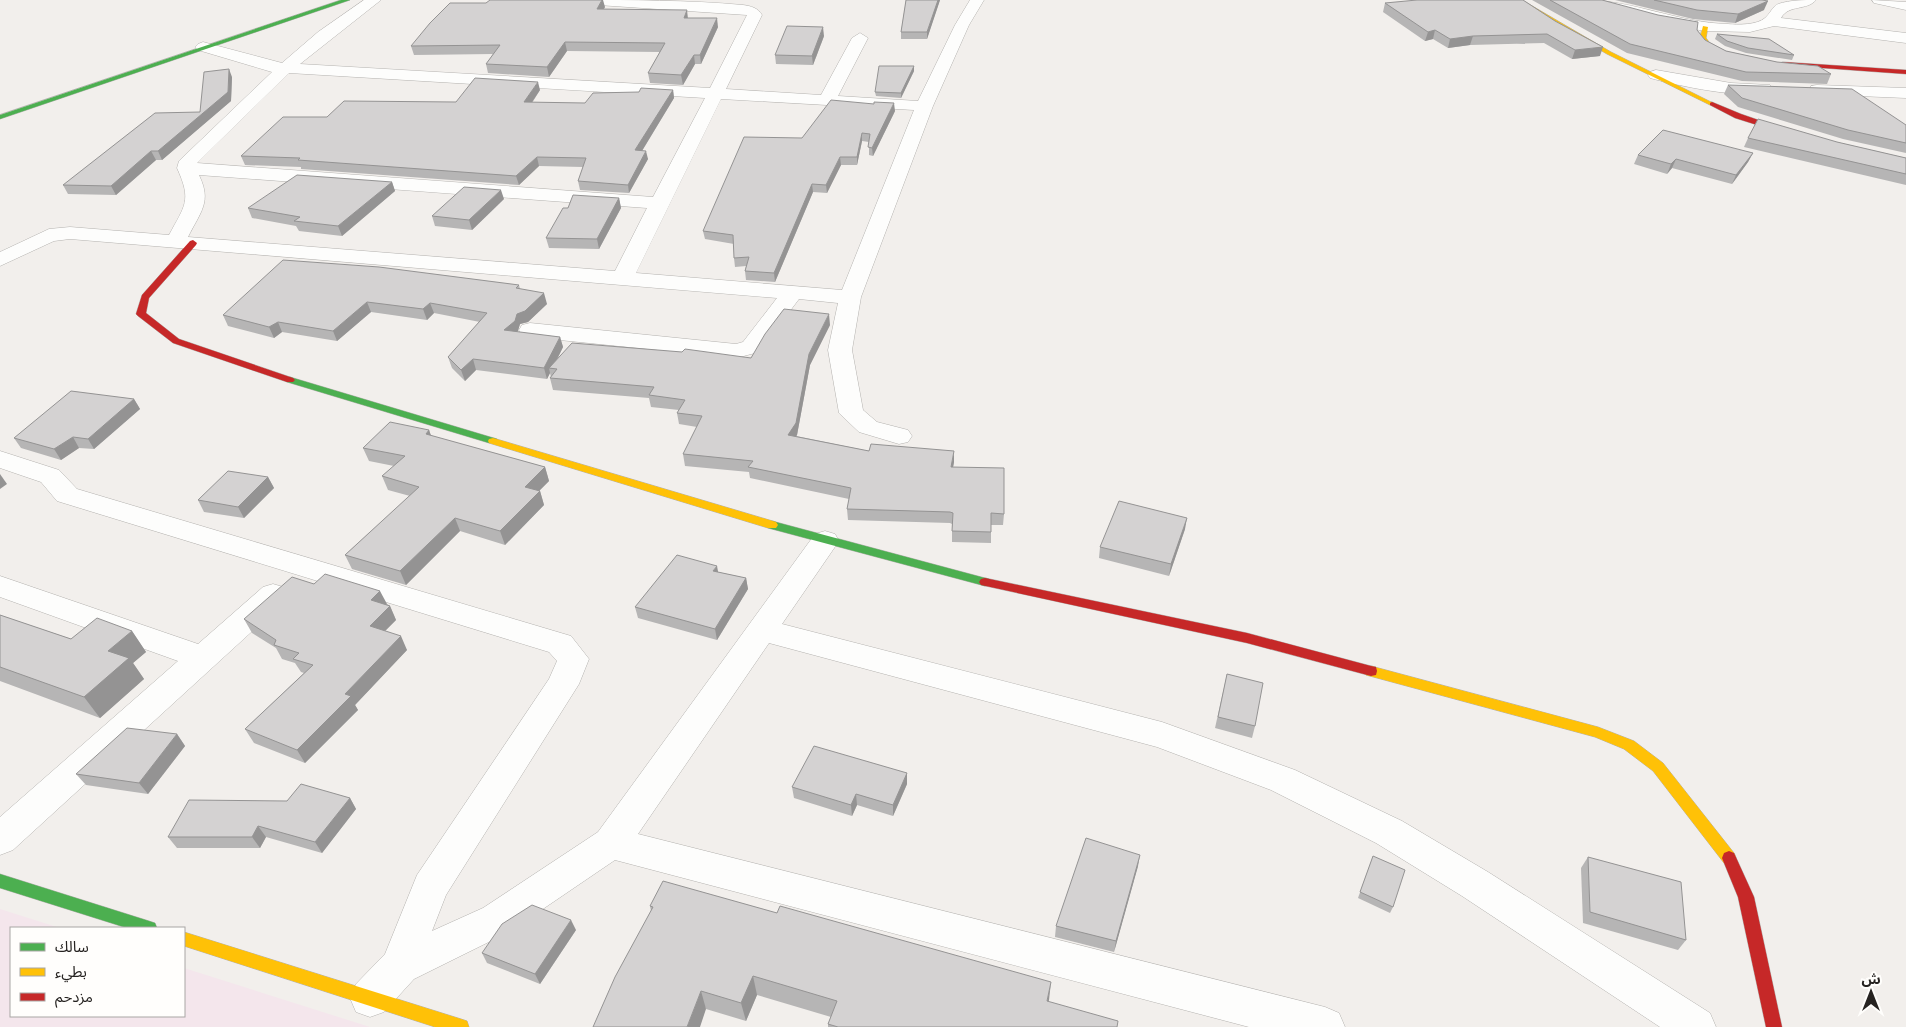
<svg xmlns="http://www.w3.org/2000/svg" width="1906" height="1027" font-family="'Archivo Narrow','Noto Sans Arabic',sans-serif">
<style>
.commercial{fill:#f4e6ec}
.lines{fill:none;stroke-linecap:round;stroke-linejoin:round}
.street-casing{stroke:#b4b2af;stroke-width:1}
.fast-casing{stroke:#b4b2af;stroke-width:1}
.slow-casing{stroke:#b4b2af;stroke-width:1}
.jam-casing{stroke:#b4b2af;stroke-width:1}
.street{fill:#fdfdfc;fill-rule:evenodd}
.fast{fill:#4caf50;fill-rule:evenodd}
.slow{fill:#ffc107;fill-rule:evenodd}
.jam{fill:#c62828;fill-rule:evenodd}
.wall{fill:#b6b5b5}
.shaded-wall{fill:#949393}
.building{fill:#d4d2d2;stroke:#949393}
</style>
<rect width="100%" height="100%" fill="#f2efec"/>
<path class="commercial" d="M0,909L60,928H11V1016H184V968L370,1027H0Z"/>
<g class="lines">
<defs>
<g id="street">
<path d="M364,0H381L300,64L710,88L747,15L583,4L576,0C631,0 688,0 743,5C751,6 758,8 762,15L726,89L821,95L852,38L860,33L868,38L838,96L918,101L955,25L970,0H984L969,25L933,106L861,297L852,350L863,410L877,422L908,430L912,436L908,442L899,444L859,432L839,413L828,350L838,303L799,299L759,352L736,358L530,337L522,335L519,330L522,325L530,323L736,344L743,342L777,298L70,239L54,241L0,266V252L49,229L70,227L169,235C185,205 192,201 177,168L179,161L272,72L198,50L195,47L198,44L203,42L282,63L318,32ZM289,73L705,98L653,197L197,163ZM721,99L914,110L842,290L636,273ZM199,175L647,208L615,271L188,237C201,211 212,202 199,175Z"/>
<path d="M1584,0C1633,0 1679,23 1728,24C1738,25 1757,25 1765,18C1770,14 1772,7 1778,4C1790,0 1804,0 1816,0C1807,11 1789,4 1781,18L1906,33V43L1774,26L1750,32L1705,31L1655,22L1586,3Z"/>
<path d="M1872,0L1906,2V10L1874,3Z"/>
<path d="M1656,70L1731,83L1770,85L1772,89L1770,93C1742,99 1679,86 1650,78L1648,75L1650,72Z"/>
<path d="M1817,85L1906,88V98L1811,94L1809,90L1811,86Z"/>
<path d="M0,451L59,470L77,489L571,636L589,659L579,684L446,895L432,931L483,908L598,832L815,534L825,531L835,534L839,541L782,624L1162,722L1295,770L1402,821L1488,872L1710,1013L1716,1027H1660L1462,896L1376,843L1271,790L1157,747L769,643L638,834L1325,1007L1339,1013L1345,1027H1249L615,860L509,932L414,979L384,1012L370,1017L356,1012L350,998L356,984L385,954L417,875L549,679L557,661L549,652L57,501L41,482L0,468Z"/>
<path d="M0,576L198,644L263,587L273,584L283,587L288,595L283,603L13,850L0,855V817L178,661L0,597Z"/>
</g>
<g id="fast">
<path d="M341,0H350L0,119V115Z"/>
<path d="M290,377L497,439L498,441L497,443H489L287,382L285,380Z"/>
<path d="M772,521L985,578L989,579L991,582L989,585L985,586L768,528L766,525L768,522Z"/>
<path d="M0,874L149,921L155,923L157,928H127L0,888Z"/>
</g>
<g id="slow">
<path d="M1515,0H1522L1611,52L1715,104L1710,105L1607,54Z"/>
<path d="M1703,26L1708,27L1706,38L1712,46L1735,55V57H1731L1708,48L1700,38Z"/>
<path d="M493,438L776,522L778,525L776,528H768L489,443L488,441L489,439Z"/>
<path d="M1371,666L1598,727L1634,741L1663,763L1734,853L1736,858L1734,863L1729,865L1724,863L1653,771L1624,749L1595,737L1366,675L1365,671L1366,667Z"/>
<path d="M184,932L461,1019L467,1021L469,1027H435L184,946Z"/>
</g>
<g id="jam">
<path d="M1783,62L1906,70V74L1781,65V63Z"/>
<path d="M1712,102L1741,114L1796,133L1789,135L1735,118L1710,105V103Z"/>
<path d="M193,240L197,243L196,245L149,298L146,313L179,339L293,378L295,380L293,382H287L173,343L138,316L136,314L142,295L190,241Z"/>
<path d="M985,578L1247,633L1371,666L1376,667L1377,671L1376,675L1371,676L1247,643L981,585L979,582L981,579Z"/>
<path d="M1729,851L1734,853L1754,897L1782,1027H1766L1738,897L1722,858L1724,853Z"/>
</g>
</defs>
<use href="#street" class="street-casing"/>
<use href="#fast" class="fast-casing"/>
<use href="#slow" class="slow-casing"/>
<use href="#jam" class="jam-casing"/>
<use href="#street" class="street"/>
<use href="#fast" class="fast"/>
<use href="#slow" class="slow"/>
<use href="#jam" class="jam"/>
</g>
<g class="wall">
<path d="M906,0H940L927,39H901V32Z"/>
<path d="M1523,0L1600,56L1572,59L1544,43L1470,45L1448,48L1433,39L1425,41L1383,12L1385,3Z"/>
<path d="M1532,0H1602L1697,30L1705,40L1726,51L1831,74L1827,84L1742,81L1627,53Z"/>
<path d="M1615,0H1762L1764,10L1735,23L1693,19Z"/>
<path d="M605,7L604,9L688,18L718,27L701,64H695L683,85L650,83L648,73L660,52L567,51L549,77L488,73L486,64L493,54L414,55L411,46Z"/>
<path d="M1717,34L1794,55L1792,60L1746,53L1725,46L1715,39Z"/>
<path d="M824,36L813,65L776,64L775,55Z"/>
<path d="M914,66V71L901,98L876,96L875,92Z"/>
<path d="M232,77L231,101L162,160H156L116,195L68,194L63,185L200,112Z"/>
<path d="M1728,85L1906,125V153L1843,139L1738,107L1724,94Z"/>
<path d="M540,90L532,103H585L639,92L673,90L674,98L642,151L648,159L629,193L580,190L578,181L583,167L539,166L519,185L301,169V167L245,165L241,156L327,117L456,102Z"/>
<path d="M895,111L873,156L869,155V142L862,141L857,165H841L827,193L813,192L775,282L746,280L745,271L746,266L735,267L734,258V244L705,239L703,231L802,138Z"/>
<path d="M1748,138L1837,142L1906,158V185L1744,147Z"/>
<path d="M1753,153L1748,162L1732,184L1672,168L1667,174L1634,164L1638,155Z"/>
<path d="M392,182L395,191L342,236L299,231L296,226L252,218L248,208Z"/>
<path d="M619,198L621,208L599,249L549,248L546,238L568,208Z"/>
<path d="M504,199L472,230L435,226L432,216Z"/>
<path d="M519,285L520,289L547,304L528,322L520,324L517,332L560,337L563,347L557,360L751,358L830,325L810,365L797,435L796,436L869,451L954,462L953,467L1004,514L1003,525H991V543L952,542V524L950,523L848,520L847,509L849,499L750,478L749,472L685,466L683,454L697,427L679,424L677,413L679,410L651,407L649,398L553,390L550,378L551,377L550,373L547,379L476,370L465,381L452,368L448,357L480,322L434,313L427,320L371,312L337,341L282,332L274,338L228,326L223,315Z"/>
<path d="M134,399L140,409L94,449L79,448L61,460L21,448L14,438Z"/>
<path d="M429,430L431,436L545,467L549,481L539,491H540L544,505L505,545L460,531L406,585L352,569L345,555L410,496L388,490L382,476L394,466L369,461L363,448Z"/>
<path d="M268,477L274,488L244,518L204,512L198,500Z"/>
<path d="M1185,529L1169,576L1099,558L1100,547Z"/>
<path d="M718,572L746,578L748,589L717,640L638,618L635,607Z"/>
<path d="M387,604L390,606L396,620L385,631L407,650L355,705L358,710L305,763L254,743L245,729L304,673L301,672L295,663L282,659L276,648L252,633L244,619Z"/>
<path d="M0,615L71,639L132,631L146,652L133,663L144,679L100,718L0,681Z"/>
<path d="M1227,674L1255,726L1252,738L1215,728Z"/>
<path d="M177,734L185,746L148,794L86,785L76,774Z"/>
<path d="M907,773V784L893,816L857,805L852,816L794,798L792,787Z"/>
<path d="M350,798L356,809L322,853L266,837L260,848H177L168,837L287,801Z"/>
<path d="M1373,856L1393,907L1390,913L1358,898Z"/>
<path d="M1588,857L1686,940L1678,950L1583,923L1581,868Z"/>
<path d="M1138,866L1114,952L1055,937L1056,926Z"/>
<path d="M650,906L1049,1002L1117,1027H828V1024L831,1017L757,995L746,1021L706,1009L651,911Z"/>
<path d="M576,930L540,984L487,963L482,953Z"/>
</g>
<g class="shaded-wall">
<path d="M602,0H603L605,7L598,18L597,9Z"/>
<path d="M938,0H940L927,39V32Z"/>
<path d="M1768,1L1764,10L1735,23L1738,14Z"/>
<path d="M687,10L688,19L684,18Z"/>
<path d="M717,18L718,27L701,64L700,55Z"/>
<path d="M823,27L824,36L813,65L812,56Z"/>
<path d="M1435,30L1433,39L1425,41L1428,32Z"/>
<path d="M1473,36L1470,45L1448,48L1450,39Z"/>
<path d="M565,42L567,51L549,77L547,67Z"/>
<path d="M1603,47L1600,56L1572,59L1575,50Z"/>
<path d="M694,55L695,64L683,85L681,75Z"/>
<path d="M914,66V71L901,98V93Z"/>
<path d="M229,69L232,77L231,101L162,160L158,151L228,92Z"/>
<path d="M538,82L540,90L526,111L524,102Z"/>
<path d="M673,90L674,98L637,159L635,150Z"/>
<path d="M894,103L895,111L873,156L872,148Z"/>
<path d="M862,133V141L857,165V157Z"/>
<path d="M151,151L156,160L116,195L111,186Z"/>
<path d="M646,151L648,159L629,193L628,185Z"/>
<path d="M1753,153L1748,162L1732,184L1736,175Z"/>
<path d="M537,157L539,166L519,185L516,176Z"/>
<path d="M840,157L841,165L827,193L826,185Z"/>
<path d="M1676,159L1672,168L1667,174L1671,164Z"/>
<path d="M392,182L395,191L342,236L338,226Z"/>
<path d="M812,184L813,192L775,282L774,273Z"/>
<path d="M501,190L504,199L472,230L469,220Z"/>
<path d="M619,198L621,208L599,249L597,239Z"/>
<path d="M544,293L547,304L528,322L520,324L518,331L508,341L504,330L517,314Z"/>
<path d="M367,302L371,312L337,341L333,331Z"/>
<path d="M430,303L434,313L427,320L423,309Z"/>
<path d="M829,314L830,325L810,365L797,435L790,446L788,435L809,354Z"/>
<path d="M278,322L282,332L274,338L269,327Z"/>
<path d="M560,337L563,347L552,369L549,368L550,373L547,379L544,368Z"/>
<path d="M473,359L476,370L465,381L461,370Z"/>
<path d="M134,399L140,409L94,449L88,439Z"/>
<path d="M429,430L434,444L426,434Z"/>
<path d="M73,437L79,448L61,460L54,449Z"/>
<path d="M954,451V462L951,478V467Z"/>
<path d="M545,467L549,481L529,501L525,487Z"/>
<path d="M0,474L7,484L0,489Z"/>
<path d="M268,477L274,488L244,518L238,507Z"/>
<path d="M540,491L544,505L505,545L500,531Z"/>
<path d="M455,518L460,531L406,585L400,571Z"/>
<path d="M1187,518L1185,529L1169,576L1171,564Z"/>
<path d="M717,566L719,577L713,571Z"/>
<path d="M746,578L748,589L717,640L715,629Z"/>
<path d="M380,591L387,604L377,614L371,600Z"/>
<path d="M390,606L396,620L376,640L370,626Z"/>
<path d="M132,631L146,652L133,663L144,679L100,718L84,697L108,651Z"/>
<path d="M401,636L407,650L355,705L358,710L305,763L297,750L345,694Z"/>
<path d="M177,734L185,746L148,794L139,783Z"/>
<path d="M907,773V784L893,816V805Z"/>
<path d="M856,794L857,805L852,816L851,805Z"/>
<path d="M350,798L356,809L322,853L315,842Z"/>
<path d="M258,826L266,837L260,848L252,837Z"/>
<path d="M1140,855L1138,866L1114,952L1116,941Z"/>
<path d="M571,920L576,930L540,984L535,974Z"/>
<path d="M753,976L757,995L746,1021L741,1003Z"/>
<path d="M1051,982L1049,1000L1045,1019L1047,1001Z"/>
<path d="M701,991L706,1009L700,1027H687Z"/>
</g>
<g class="building">
<path d="M490,0H602L597,9L687,10L684,18H717L700,55H694L681,75L648,73L665,43L565,42L547,67L486,64L500,45L411,46L430,23L450,3H486Z"/>
<path d="M906,0H938L927,32H901Z"/>
<path d="M1417,0H1523L1555,21L1603,47L1575,50L1547,34L1473,36L1450,39L1435,30L1428,32L1385,3Z"/>
<path d="M1550,0H1602L1658,15L1698,22L1697,30L1705,40L1726,51L1777,62L1818,66L1831,74L1746,72L1630,44Z"/>
<path d="M1654,0H1762L1768,1L1738,14L1697,10Z"/>
<path d="M787,26L823,27L812,56L775,55Z"/>
<path d="M1717,34L1769,39L1794,55L1748,48L1727,41Z"/>
<path d="M879,66H914L901,93L875,92Z"/>
<path d="M229,69L228,92L158,151H151L111,186L63,185L155,113L200,112L204,72Z"/>
<path d="M475,78L538,82L524,102L585,103L593,93L639,92L641,88L673,90L635,150L646,151L628,185L578,181L586,158L537,157L516,176L298,160L300,158L241,156L283,117H327L344,101L456,102Z"/>
<path d="M1728,85L1852,89L1906,125V143L1848,130L1742,98Z"/>
<path d="M831,100L874,104V102L894,103L872,148L868,147L870,134L862,133L857,157H840L826,185L812,184L774,273L745,271L749,257L734,258L733,235L703,231L744,137L802,138Z"/>
<path d="M1758,119L1837,142L1906,158V174L1748,138Z"/>
<path d="M1663,130L1753,153L1736,175L1676,159L1671,164L1638,155Z"/>
<path d="M297,175L392,182L338,226L294,221L300,217L248,208Z"/>
<path d="M464,187L501,190L469,220L432,216Z"/>
<path d="M573,195L619,198L597,239L546,238L563,208H568Z"/>
<path d="M283,260L379,267L519,285L516,288L544,293L525,311L517,314L515,321L504,330L560,337L544,368L473,359L461,370L448,357L487,313L430,303L423,309L367,302L333,331L278,322L269,327L223,315Z"/>
<path d="M784,309L829,314L809,354L796,423L788,435L869,451L871,444L954,451L951,467L1004,468V514L991,513V532L952,531L953,513L950,512L847,509L851,488L748,467L753,461L683,454L702,416L677,413L685,400L649,395L654,387L550,378L557,369L549,368L572,343L682,352L685,349L751,358L765,334Z"/>
<path d="M71,391L134,399L88,439L73,437L54,449L14,438Z"/>
<path d="M390,422L429,430L426,434L545,467L525,487L540,491L500,531L455,518L400,571L345,555L419,487L382,476L405,456L363,448Z"/>
<path d="M228,471L268,477L238,507L198,500Z"/>
<path d="M1119,501L1187,518L1171,564L1100,547Z"/>
<path d="M677,555L717,566L713,571L746,578L715,629L635,607Z"/>
<path d="M325,574L380,591L371,600L390,606L370,626L401,636L345,694L351,696L297,750L245,729L313,665L293,659L299,653L274,645L276,640L244,619L292,577L314,584Z"/>
<path d="M0,615L71,639L97,618L132,631L108,651L129,658L84,697L0,667Z"/>
<path d="M1227,674L1263,683L1255,726L1218,717Z"/>
<path d="M127,728L177,734L139,783L76,774Z"/>
<path d="M814,746L907,773L893,805L856,794L851,805L792,787Z"/>
<path d="M301,784L350,798L315,842L258,826L252,837H168L189,800L287,801Z"/>
<path d="M1086,838L1140,855L1116,941L1056,926Z"/>
<path d="M1373,856L1405,870L1393,907L1360,892Z"/>
<path d="M1588,857L1681,882L1686,940L1590,912Z"/>
<path d="M663,881L777,913L780,906L1051,982L1047,1001L1118,1021L1117,1027H838L828,1024L837,1001L753,976L741,1003L701,991L687,1027H593L615,977L653,907L650,906Z"/>
<path d="M532,905L571,920L535,974L482,953L502,924Z"/>
</g>
<rect x="10" y="927" width="175" height="90" fill="#fffefc" stroke="#a8a6a4"/>
<rect x="20" y="943" width="25" height="8" fill="#4caf50" stroke="#a8a6a4"/>
<text x="55" y="952" font-size="15" fill="#262321">سالك</text>
<rect x="20" y="968" width="25" height="8" fill="#ffc107" stroke="#a8a6a4"/>
<text x="55" y="977" font-size="15" fill="#262321">بطيء</text>
<rect x="20" y="993" width="25" height="8" fill="#c62828" stroke="#a8a6a4"/>
<text x="55" y="1002" font-size="15" fill="#262321">مزدحم</text>
<g transform="translate(1871 992)" stroke="#fffefc" stroke-width="4" paint-order="stroke">
<path d="M0-4L9 19L0 12L-9 19Z" fill="#262321"/>
<text y="-8" font-size="14" font-weight="bold" text-anchor="middle" fill="#262321">ش</text>
</g>
</svg>
